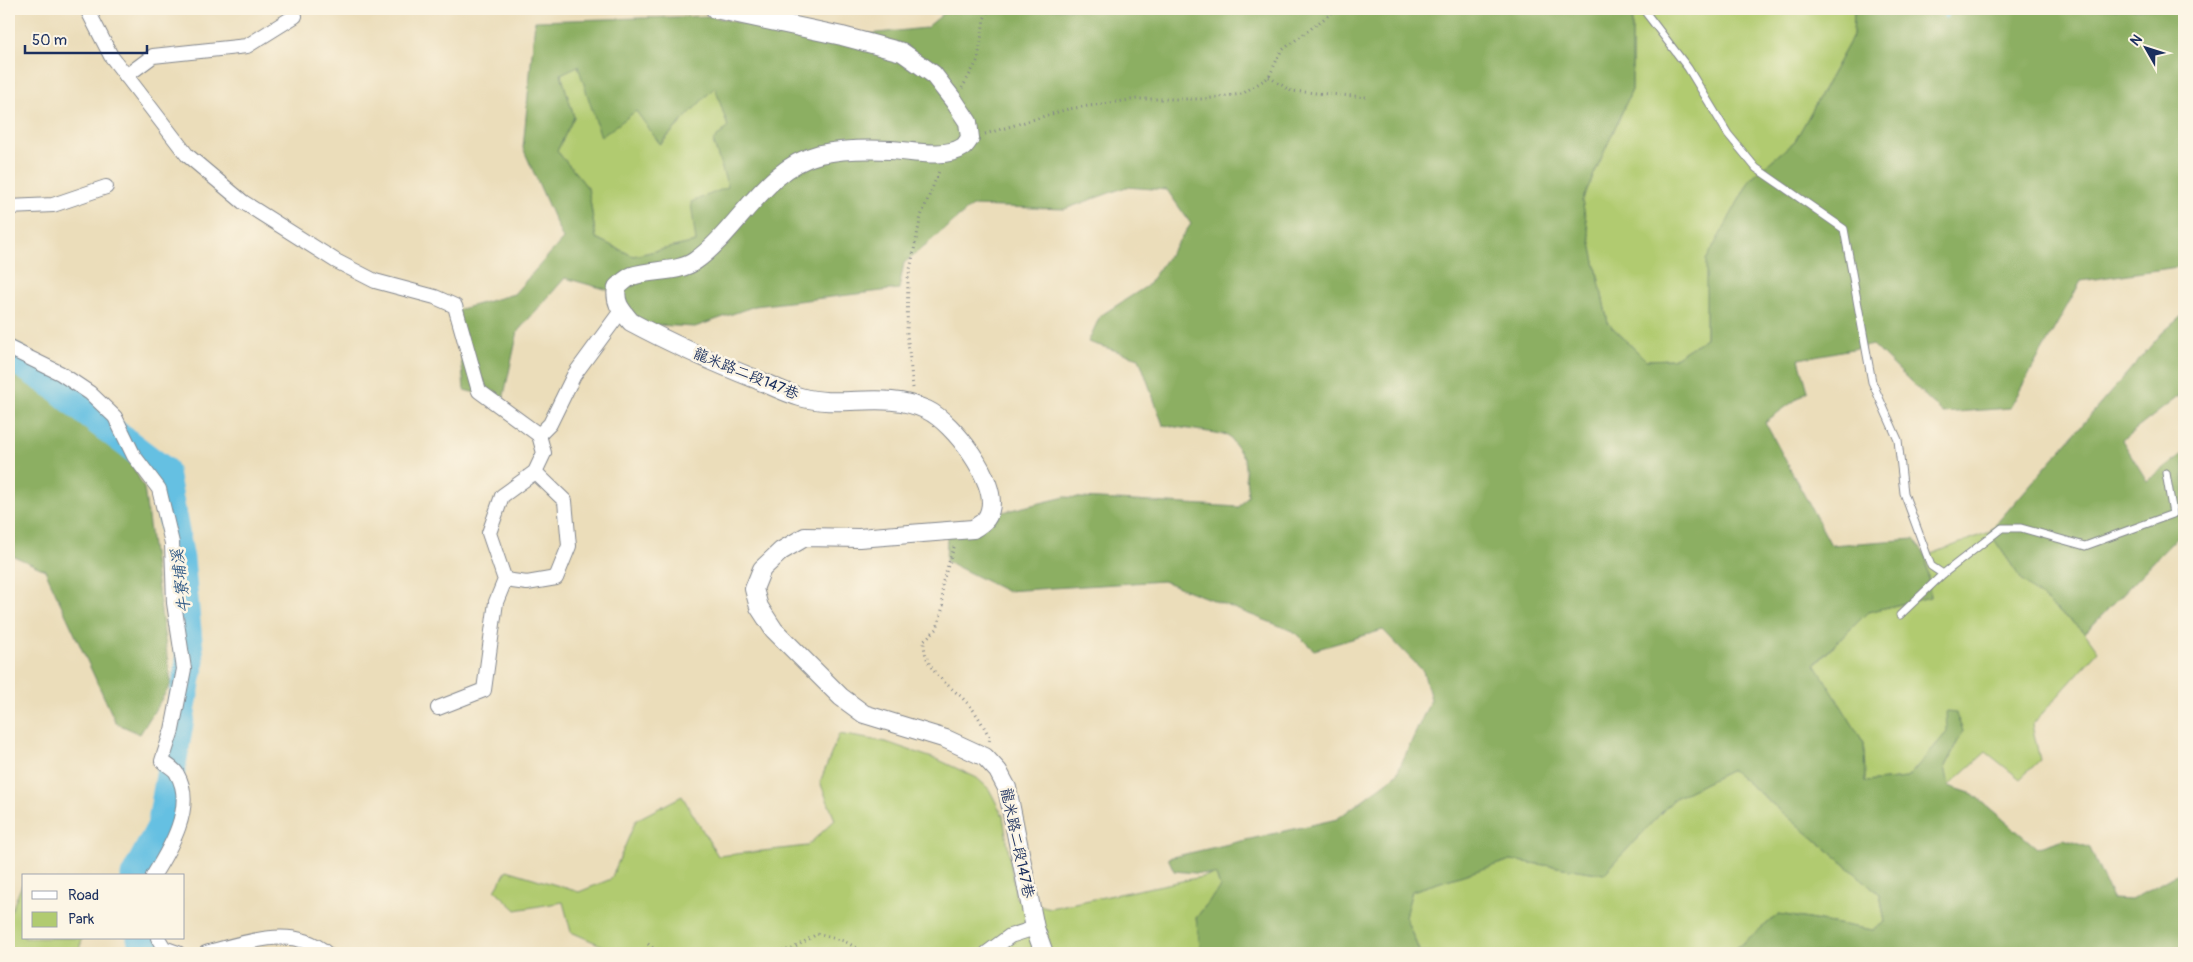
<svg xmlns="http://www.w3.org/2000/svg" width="2193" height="962" font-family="Pangolin,'LXGW WenKai TC',sans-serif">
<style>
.green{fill:#b1cb70;stroke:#667d67}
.forest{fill:#8caf62;stroke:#546f60;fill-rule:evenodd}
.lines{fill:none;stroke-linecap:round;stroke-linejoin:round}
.stream{stroke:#65c0e2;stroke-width:5}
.river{stroke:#65c0e2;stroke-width:29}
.service-casing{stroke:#83868c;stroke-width:9}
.minor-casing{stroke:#83868c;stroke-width:16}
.tertiary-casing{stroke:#83868c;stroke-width:20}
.path{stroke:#83868c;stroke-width:3;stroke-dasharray:1 4;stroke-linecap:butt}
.service{stroke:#fff;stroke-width:7}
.minor{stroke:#fff;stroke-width:14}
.tertiary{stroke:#fff;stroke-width:18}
.labels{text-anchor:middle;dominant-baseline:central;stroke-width:5;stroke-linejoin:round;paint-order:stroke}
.street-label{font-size:15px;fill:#1b2f5e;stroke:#fcf5e5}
.water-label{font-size:16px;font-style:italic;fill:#315a86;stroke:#fcf5e5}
</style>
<rect width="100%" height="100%" fill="#fcf5e5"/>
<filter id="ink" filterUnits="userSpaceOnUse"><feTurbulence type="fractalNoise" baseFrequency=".02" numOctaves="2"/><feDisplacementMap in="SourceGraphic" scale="10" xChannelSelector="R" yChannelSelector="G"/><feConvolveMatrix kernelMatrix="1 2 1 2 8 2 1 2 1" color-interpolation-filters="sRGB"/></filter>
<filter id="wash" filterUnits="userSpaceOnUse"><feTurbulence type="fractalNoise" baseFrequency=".0096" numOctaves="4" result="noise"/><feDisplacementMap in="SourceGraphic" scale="20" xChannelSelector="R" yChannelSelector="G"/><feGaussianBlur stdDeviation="1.12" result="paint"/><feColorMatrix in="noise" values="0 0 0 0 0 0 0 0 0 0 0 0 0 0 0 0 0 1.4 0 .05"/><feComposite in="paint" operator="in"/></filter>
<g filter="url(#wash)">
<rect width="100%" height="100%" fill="#ebddba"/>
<g class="green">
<path d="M1632,9H1854L1853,36L1795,141L1751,178L1707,260L1706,338L1673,359L1646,360L1608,323L1582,201L1632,90Z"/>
<path d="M578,65L636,111L661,144L715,86L728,127L713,141L728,187L696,242L633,256L596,238L588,188L557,151L574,117L561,74Z"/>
<path d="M1989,532L2024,583L2085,633L2098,651L2032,725L2040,760L2020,779L1986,752L1948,786L1945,767L1963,731L1947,732L1907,778L1865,782L1864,743L1815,665L1868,612L1930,597L1926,556Z"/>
<path d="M839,734L886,742L941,761L977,778L989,789L1003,816L1016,898L1050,908L1216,874L1220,887L1196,918L1201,953H619L571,932L563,902L516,910L495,890L507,870L579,892L611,879L636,820L682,796L718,856L807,846L835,820L820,782Z"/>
<path d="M1732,770L1880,894L1885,922L1873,930L1779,914L1730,953H1420L1405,916L1412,891L1511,860L1604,874L1675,798Z"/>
<path d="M24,880V938H82L79,953H9V916Z"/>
</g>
<g class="forest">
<path d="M949,9H1632V90L1582,201L1608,323L1646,360L1673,359L1706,338V260L1751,178L1795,141L1853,36L1854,9H2184V270L2177,267L2081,281L2010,408L1943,413L1873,345L1799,359L1808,391L1765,422L1831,545L1914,539L1926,556L1930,597L1868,612L1815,664L1864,743L1865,782L1907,778L1947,732L1946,712L1956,713L1963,731L1945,766L1949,786L1973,794L2037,848L2064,839L2090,848L2112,899L2131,900L2184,870V953H1730L1779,914L1873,930L1885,922L1880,894L1732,770L1675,798L1604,874L1511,860L1412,891L1405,916L1420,953H1201L1196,918L1220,887L1216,875L1174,871L1168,858L1337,819L1396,775L1431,699L1423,671L1383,630L1314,650L1293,631L1163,581L1006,591L946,561L947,538L982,517L1065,497L1239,507L1248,496L1244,458L1228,435L1163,425L1139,358L1088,342L1100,316L1147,286L1191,224L1167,190L1126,187L1065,209L972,206L904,263L899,289L755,306L695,327L637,324L612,291L565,278L518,331L503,400L464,390L457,310L514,294L563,239L523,148L535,21L709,16L819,39L926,28ZM578,66L601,137L636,111L660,144L715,87L728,127L713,141L728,187L691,202L696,242L633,256L596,238L588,188L557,151L574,117L561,74Z"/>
<path d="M2184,314V392L2122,440L2147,481L2184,453V530L2085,633L2024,583L1989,532L2162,333Z"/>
<path d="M9,337L99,401L144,488L171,684L140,734L116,723L45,570L9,554Z"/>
</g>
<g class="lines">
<path class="stream" d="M1946,16L1948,9"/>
<g class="river">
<path d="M9,355L57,387L90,415L164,471L180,559L190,661L161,827L135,876"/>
<path d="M141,938L149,953"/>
</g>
</g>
</g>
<g filter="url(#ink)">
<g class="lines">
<defs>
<g id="service">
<path d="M1643,9L1688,68L1728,134L1756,168L1844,229L1872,382L1898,440L1904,493L1931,566L1943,574L2002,528H2021L2085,546L2173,514L2166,473"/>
<path d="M1900,615L1943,574"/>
</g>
<g id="minor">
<path d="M87,9L111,56L187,155L243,202L336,261L375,281L435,297L455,306L479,391L539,435L550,424L574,375L621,311"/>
<path d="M126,76L153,56L247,46L295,16"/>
<path d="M9,207L53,205L106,187"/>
<path d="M9,348L60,373L90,393L115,417L134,456L159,489L172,543L174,603L184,669L172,730L162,761C167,765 175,769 177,774C196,806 170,849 153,876"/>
<path d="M505,580L527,583L556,578L569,546L565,501L535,472"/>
<path d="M438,708L484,690L496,602L505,580L489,533L502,496L535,472L544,453L539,435"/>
<path d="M158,938L164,948L178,953"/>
<path d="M206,953C243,943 293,924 326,953"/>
<path d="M987,953L1010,936L1035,928"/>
</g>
<path id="tertiary" d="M715,9L842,36L902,52L933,74L954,101L968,122L970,138C968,141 965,146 963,147C945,159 911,151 891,150C868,149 843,149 820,154C764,168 739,230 695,261C678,273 651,269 632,276C627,278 622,283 617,287C614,303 621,310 631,322C672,344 715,363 758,380C772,386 786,393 800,397C843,409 884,390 927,410C953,422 998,481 990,510C988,520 981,524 973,529L859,538L805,537L781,551L762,569L754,589L759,607L774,630L841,697L864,714L946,739L985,757L998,771L1007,788L1035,928L1044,953"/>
</defs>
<use href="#service" class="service-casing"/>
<use href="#minor" class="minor-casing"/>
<use href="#tertiary" class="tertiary-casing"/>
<g class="path">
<path d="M1269,77L1291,91L1366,97"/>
<path d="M962,88L978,60L984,19L989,9"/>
<path d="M985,134L1068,109L1137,99H1204L1242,94L1269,77L1281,51L1337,9"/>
<path d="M913,388L907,333L908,279L921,216L940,169"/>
<path d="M954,547L942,584L943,606L937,629L924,640C923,676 956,686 974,711C980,719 985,729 990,738L989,742"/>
<path d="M648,944L659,953"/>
<path d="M772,953L792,949L817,934L844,941L866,953"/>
</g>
<use href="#service" class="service"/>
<use href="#minor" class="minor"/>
<use href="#tertiary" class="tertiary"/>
</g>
</g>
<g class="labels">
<g class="street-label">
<text transform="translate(746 374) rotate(22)">龍米路二段147巷</text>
<text transform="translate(1017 843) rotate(78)">龍米路二段147巷</text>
</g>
<g class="water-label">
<text transform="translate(181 581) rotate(-97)">牛寮埔溪</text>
</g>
</g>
<rect width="2193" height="962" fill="none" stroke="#fcf5e5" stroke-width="30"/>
<rect x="22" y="874" width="162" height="65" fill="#fcf5e5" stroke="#a2a6af"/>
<rect x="32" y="891" width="25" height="8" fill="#ffffff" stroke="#a2a6af"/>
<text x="68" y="900" font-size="15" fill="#1b2f5e">Road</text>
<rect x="32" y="912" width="25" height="15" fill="#b1cb70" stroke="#a2a6af"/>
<text x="68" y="924" font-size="15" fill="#1b2f5e">Park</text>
<g transform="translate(2146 48) rotate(309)" stroke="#fcf5e5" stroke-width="4" paint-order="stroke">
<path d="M0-4L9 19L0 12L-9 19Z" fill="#1b2f5e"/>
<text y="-8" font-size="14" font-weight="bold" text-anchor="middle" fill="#1b2f5e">N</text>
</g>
<path d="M25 45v8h122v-8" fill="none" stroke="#1b2f5e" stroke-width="2.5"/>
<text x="32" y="45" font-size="15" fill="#1b2f5e" stroke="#fcf5e5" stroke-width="4" paint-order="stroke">50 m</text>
</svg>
